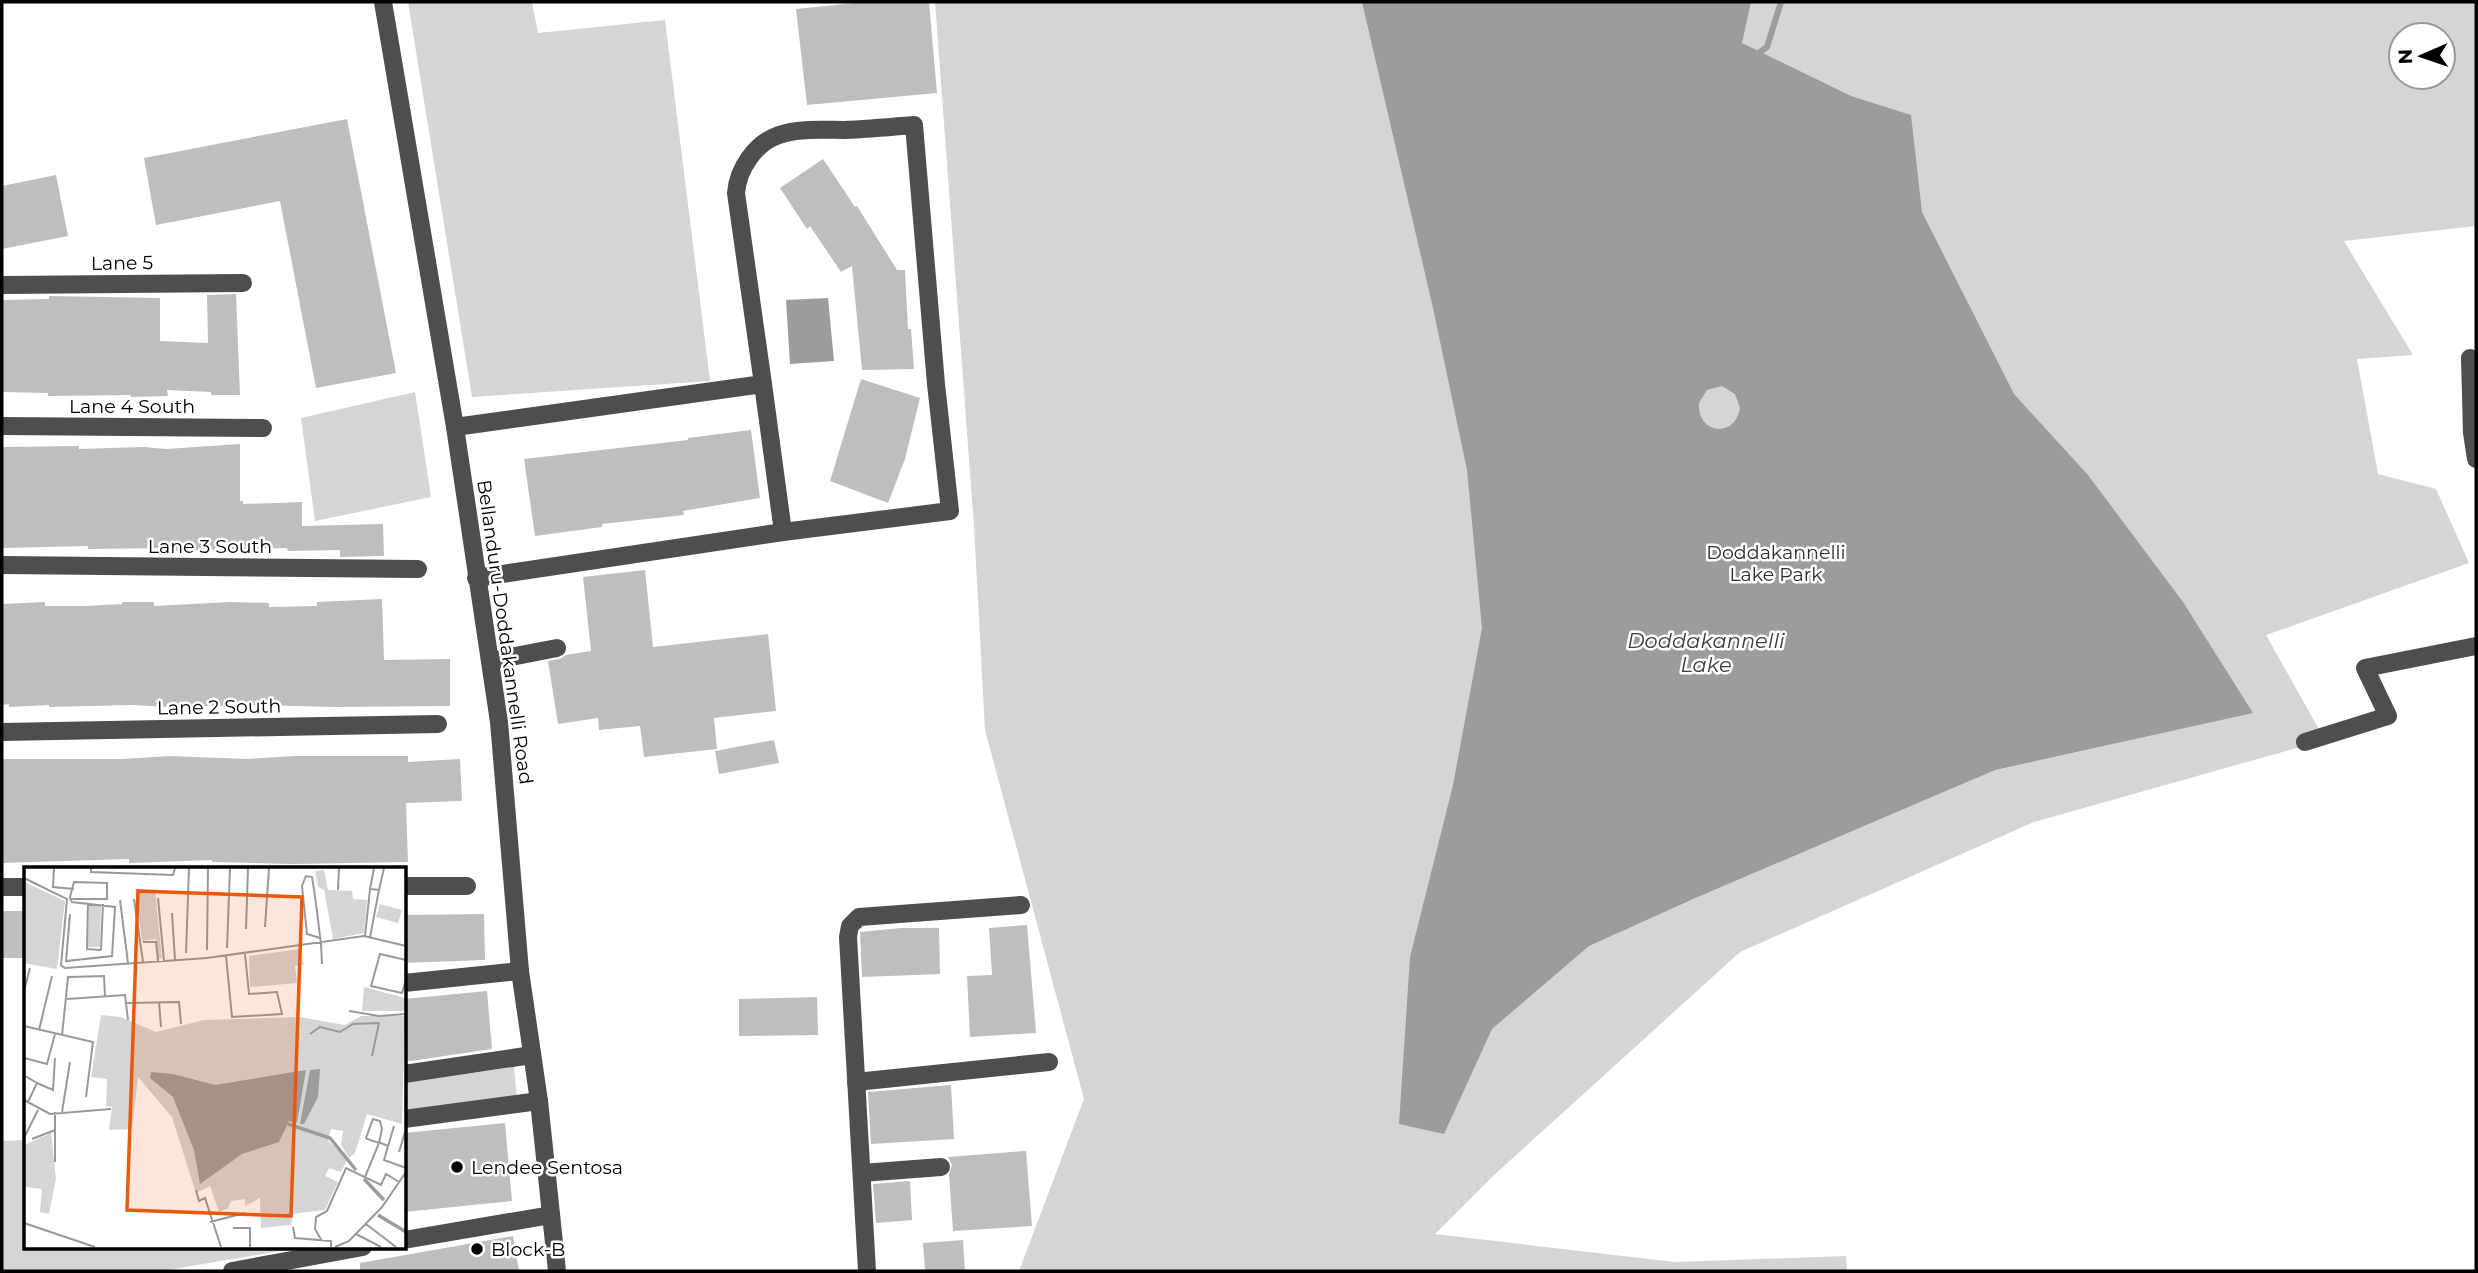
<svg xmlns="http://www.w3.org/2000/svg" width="2478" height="1273" font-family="Montserrat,sans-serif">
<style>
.green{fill:#d5d5d5;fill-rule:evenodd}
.water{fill:#9c9c9c;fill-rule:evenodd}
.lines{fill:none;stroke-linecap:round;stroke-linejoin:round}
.stream{stroke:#9c9c9c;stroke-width:6}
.building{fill:#bebebe}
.minor{stroke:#4e4e4e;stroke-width:18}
.poi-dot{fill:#000;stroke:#fff;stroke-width:2.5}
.labels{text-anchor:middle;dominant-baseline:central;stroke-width:5;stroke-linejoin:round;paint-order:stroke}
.street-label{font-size:19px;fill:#000;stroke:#fff}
.park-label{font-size:19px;fill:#2c2c2c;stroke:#fff}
.poi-label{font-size:19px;fill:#000;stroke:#fff;text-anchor:start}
.water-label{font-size:21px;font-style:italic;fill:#3d3d3d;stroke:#fff}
.inset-river{fill:none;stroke:#9c9c9c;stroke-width:3.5}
.inset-road{fill:none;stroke:#999;stroke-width:2}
.view{fill:#e8590c;fill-opacity:0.15;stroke:#e8590c;stroke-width:3.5}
.inset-edge{fill:none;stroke:#000;stroke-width:3.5}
</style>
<rect width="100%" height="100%" fill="#fff"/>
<g class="green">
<path d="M408,2H532L538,33L665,20L710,381L472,397Z"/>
<path d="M935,2H2476V226L2344,241L2413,355L2357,359L2378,474L2436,489L2469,563L2266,635L2325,740L2034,822L1740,952L1493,1176L1435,1234L1675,1262L1846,1256L1847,1271H1019L1084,1099L985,730L974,526ZM2401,35H2443V77H2401Z"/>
<path d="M415,392L431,497L315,521L301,418Z"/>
<path d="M514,1067L517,1099L404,1115V1083Z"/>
<path d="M26,1140V1247H304L162,1271H2V1141Z"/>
</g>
<g class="water">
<path d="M1362,2H1751L1742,43L1851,96L1911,115L1922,212L2014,394L2088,475L2183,602L2253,713L1995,770L1693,899L1589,946L1492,1029L1444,1134L1399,1124L1410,957L1453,785L1482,628L1467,470L1433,308ZM1722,386L1735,394L1740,408C1735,439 1697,434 1699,403L1707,390Z"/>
<path d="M828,298L834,361L790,364L786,300Z"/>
</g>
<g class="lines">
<path class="stream" d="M1756,55L1767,47L1781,2"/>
</g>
<g class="building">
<path d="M865,2H929L937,93L807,105L796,9Z"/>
<path d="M347,119L396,373L316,388L280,201L156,225L144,158Z"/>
<path d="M823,159L855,207L857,206L897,270H905L908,329H911L914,369L862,370L852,266L841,272L810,226L807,229L780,188Z"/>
<path d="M56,175L68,236L2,249V186Z"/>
<path d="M236,294L240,395H211V392L167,390L168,396L131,397V395L48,396V393L2,392V300L49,299V296L160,298V341L208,343L207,295Z"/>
<path d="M861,379L920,398L905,459L888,503L830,481Z"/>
<path d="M751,430L760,498L683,511L684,515L602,524V527L535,536L524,459L688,440V438Z"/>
<path d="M240,444V501H243V504L302,502V526L383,524L384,556L340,557V550L288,551L287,548L169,551V548L88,549V546L3,548V447L79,446V449L143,447L166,449Z"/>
<path d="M645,570L653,647L768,634L776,711L714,718L717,749L644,757L640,726L599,730L598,718L558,724L548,661L560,659L566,655L591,651L583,577Z"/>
<path d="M382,599L384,660L450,659V706L334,707L253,705L171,707L131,705L49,707V705L9,707V704L2,705V604L45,602V606H85L122,604V602H154V606L230,602L269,603V607L317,606V602Z"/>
<path d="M774,740L779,763L719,774L715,751Z"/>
<path d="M170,756L247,759L293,756H408V762L460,759L462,801L406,803L408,862L293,864L212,862V860L129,863V859L2,863V759H123Z"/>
<rect x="2" y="911" width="24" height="47"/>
<path d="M484,914L485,960L404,963V915Z"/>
<path d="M1027,925L1036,1033L970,1037L967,976L992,975L989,928Z"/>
<path d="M901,928H939L940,974L862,977L860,932Z"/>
<path d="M487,991L492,1049L404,1062V999Z"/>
<path d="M817,997L818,1035L739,1036V999Z"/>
<path d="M951,1085L954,1139L871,1144L868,1092Z"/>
<path d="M505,1123L512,1201L404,1212V1133Z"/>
<path d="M1026,1151L1032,1226L953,1231L949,1174L952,1165L948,1157Z"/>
<path d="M910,1181L912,1220L876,1223L873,1184Z"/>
<path d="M513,1236L519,1271H360V1263Z"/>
<path d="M963,1240L965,1271H925L923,1243Z"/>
</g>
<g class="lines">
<g class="minor">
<path d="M383,2L455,427L499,722L520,971L539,1101L557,1271"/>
<path d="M2,285L243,283"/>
<path d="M2470,358L2472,433L2476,459"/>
<path d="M763,384L783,532"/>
<path d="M2,426L263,428"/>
<path d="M455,427L763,384L736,193C738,169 755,143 779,135C799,128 823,130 844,130C867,129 890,127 914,125L936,384L950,511L783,532L476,578"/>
<path d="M2,565L418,569"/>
<path d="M490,661L557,648"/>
<path d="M2,732L438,724"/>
<path d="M2305,742L2388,716L2365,668L2476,646"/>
<path d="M404,886H467"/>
<path d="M2,887H26"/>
<path d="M404,983L520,971"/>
<path d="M404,1074L532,1055"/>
<path d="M856,1082L1049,1062"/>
<path d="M404,1119L539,1101"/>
<path d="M862,1173L941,1167"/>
<path d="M404,1240L551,1215"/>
<path d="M232,1271L363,1247"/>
<path d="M867,1271L848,937L850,926L859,917L1021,905"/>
</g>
</g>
<g class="poi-dot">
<circle cx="457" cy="1167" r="7"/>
<circle cx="477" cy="1249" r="7"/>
</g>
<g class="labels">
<g class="street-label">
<text transform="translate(122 263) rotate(-1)">Lane 5</text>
<text x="132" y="406">Lane 4 South</text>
<text x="210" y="546">Lane 3 South</text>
<text transform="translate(505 632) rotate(82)">Bellanduru-Doddakannelli Road</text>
<text transform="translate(219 707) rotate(-1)">Lane 2 South</text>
</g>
<g class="park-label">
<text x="1776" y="552">Doddakannelli<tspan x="1776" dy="22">Lake Park</tspan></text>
</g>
<g class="poi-label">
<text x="471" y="1167">Lendee Sentosa</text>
<text x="491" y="1249">Block-B</text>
</g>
<g class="water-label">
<text x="1706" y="640">Doddakannelli<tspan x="1706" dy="24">Lake</tspan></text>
</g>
</g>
<g transform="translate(24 867)">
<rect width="382" height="382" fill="#fff"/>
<path d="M300,3L304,23L328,24L329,32L343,33L340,66L309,72L300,23L294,20L291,4ZM0,15L41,34L33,102L0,96ZM111,22L131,23L138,91L134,92L132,72L118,74ZM356,37L378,43L374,56L352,50ZM65,38H77L76,80H64ZM277,82L280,98L271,99L273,116L226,120L225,89ZM340,120L381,131V144H338ZM77,148L97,150L132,165L180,153L276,150L321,158L337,149H381L378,257L343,247L331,286L325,291L317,278L319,264L307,262L304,273L323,293L317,305L305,301L301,309L314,315L301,343L269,347L267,358L237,361L236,331L221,339V332L207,334L204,341L195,345L186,319L172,326L148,250L114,210L108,262L85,263L88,240L82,239L83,212L67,210ZM27,266L32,312L25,347L16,345L18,322L2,320L0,328V278Z" fill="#d5d5d5"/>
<path d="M296,202L294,230L280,257H276L286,203ZM282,203L273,256L265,254L255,275L218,287L176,317L170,283L149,230L126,211L127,205L149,207L191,218Z" fill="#9c9c9c"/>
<path class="inset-river" d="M264,257L306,271L332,303M340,312L360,333M354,348L382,365"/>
<path class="inset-road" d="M30,1L29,20L50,22M67,1V5L149,8L151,1M350,1L346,22L355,23L360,1M0,11L43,32L37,98L41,101L183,91L340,69L382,79M314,23L315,1M134,31L140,94M110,32L119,95M96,33L104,96M47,34L46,30L50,15L83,16V32H47M64,36L63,82L77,83M148,46L151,93M46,47L42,94L88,89L91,40L47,35M241,60L245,1M222,62L224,1M341,69L346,22M346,70L355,23M296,71L283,67L278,19L282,9L288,10L291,29L297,77L298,97M119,75H132L134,94M203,81L206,1M77,83L79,37M183,83L184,1M162,86L165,1M202,89L208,150L258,147L253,125L225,127L221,87M382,93L356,87L347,119L378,126L382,113M0,124L6,101M43,132L101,128L104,153M135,135L137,160M103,136L155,135L157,157M325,144L355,149L382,147M0,159L69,175L62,230M15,163L28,109M286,167L296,160L316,165L329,157L355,156M38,169L44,110L80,109L81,129M348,189L355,156M0,191L23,197L31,167M1,209L13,216L4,235M13,216L29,223L31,191M0,233L26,247L87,242M38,245L46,195M370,259L360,293L382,301M0,271L14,243M8,272L31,263M375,285L382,262M31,295V245M341,310L355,276L358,262L356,254L349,252L342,271L343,272L355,276H357L364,279M172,323L175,334L181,331L197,380M186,355L221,346M0,356L71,380M342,357L372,380M269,360L271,371L307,374V380M209,361H226V380M332,367L357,380M298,374L291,362L292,350L303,344L322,301L357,318L362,307L375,315M311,380L325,374L358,340L382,305"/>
<path class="view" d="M114,24L278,30L267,349L103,343Z"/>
<rect width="382" height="382" class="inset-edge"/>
</g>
<rect width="2478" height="1273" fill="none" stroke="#000000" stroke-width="7"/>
<g transform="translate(2422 56) rotate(268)"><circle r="33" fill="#ffffff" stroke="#999999" stroke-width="2"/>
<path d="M0-5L12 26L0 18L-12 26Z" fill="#000000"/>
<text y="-10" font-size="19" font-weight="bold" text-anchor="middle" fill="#000000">N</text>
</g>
</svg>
